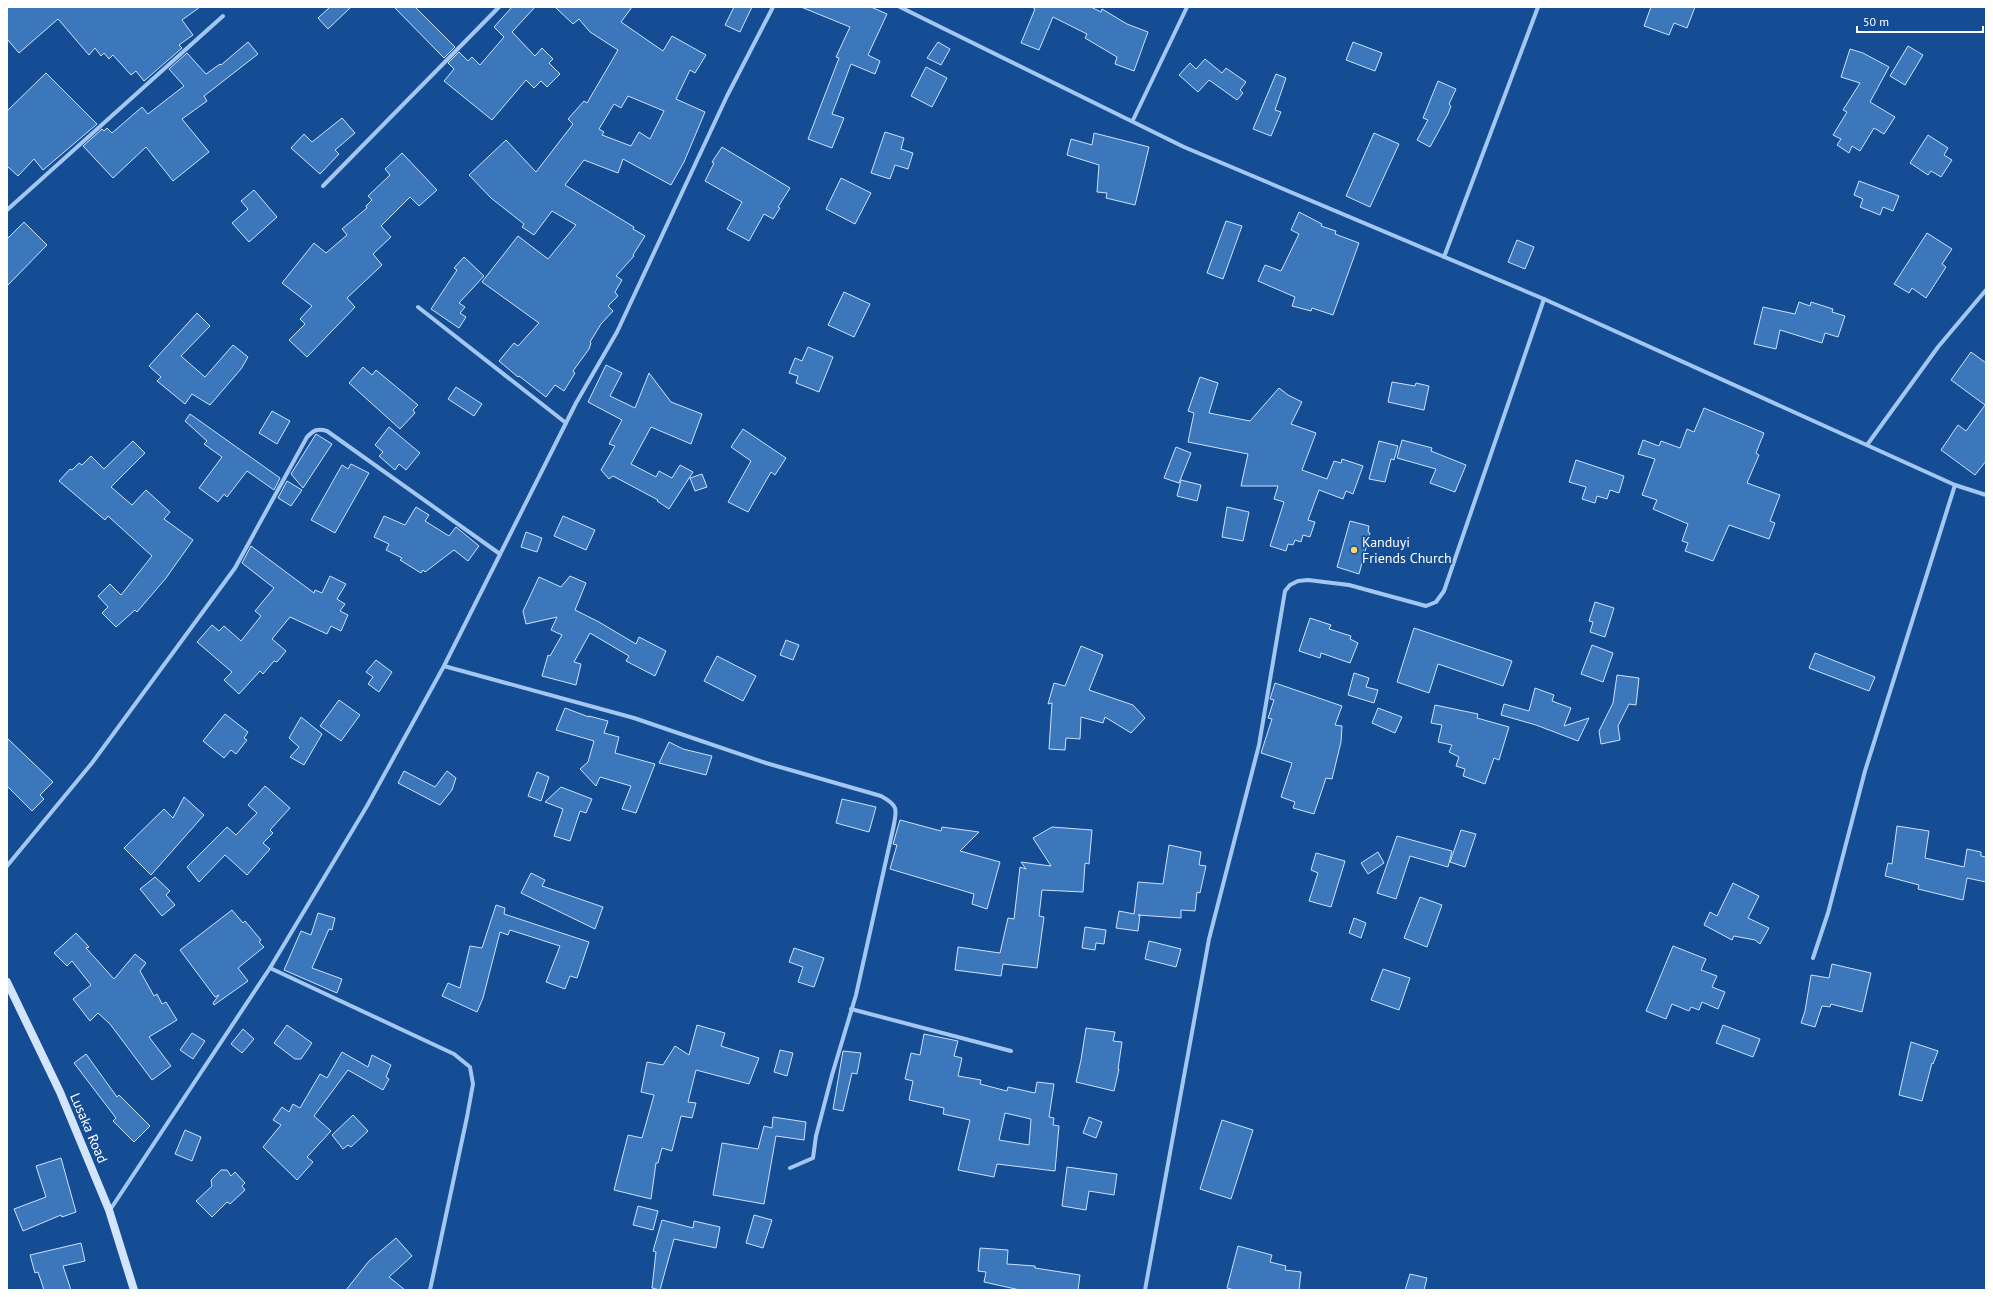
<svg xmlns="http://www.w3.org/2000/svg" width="1993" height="1297" font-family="'PT Sans',sans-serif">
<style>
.building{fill:#3d77bb;stroke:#cbe2fc;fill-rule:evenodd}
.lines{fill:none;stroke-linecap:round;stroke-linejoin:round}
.street{stroke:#a4c7f1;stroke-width:4}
.secondary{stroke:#d3e5fc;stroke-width:8}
.poi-dot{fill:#ffd264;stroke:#154d94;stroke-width:1.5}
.labels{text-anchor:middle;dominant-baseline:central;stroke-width:3.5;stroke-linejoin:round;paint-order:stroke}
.poi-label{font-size:14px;fill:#fff;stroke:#154d94;text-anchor:start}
.street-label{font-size:14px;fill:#fff;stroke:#154d94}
</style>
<rect width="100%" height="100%" fill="#154d94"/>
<g class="building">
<path d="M7,7H200L182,20L193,35L179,45L182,48L144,81L136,71L131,75L113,55L109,59L104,53L101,56L95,48L89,55L58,19L19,53L7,39Z"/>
<path d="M330,7H351L328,29L318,18Z"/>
<path d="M394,7H415L455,47L444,58Z"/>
<path d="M512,7H535L512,32L535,56L542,48L553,59L549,63L560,74L547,87L541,81L534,88L526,80L492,120L444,81L454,69L448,63L459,52L468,61L472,57L480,65L504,37L494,27Z"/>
<path d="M555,7H632L621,22L663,51L672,36L706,55L695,73L690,70L676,99L705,112L684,162L671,185L623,159L618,173L584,160L565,185L634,227L633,229L645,236L633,255L634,256L616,276L622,280L615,292L618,296L608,306L613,311L601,324L590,342L591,343L589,349L573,371L575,373L564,391L555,385L546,397L519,376L518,377L499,361L514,343L518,346L539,323L482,282L518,236L548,259L576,225L552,211L534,235L522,227L524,224L491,198L469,175L506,140L536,172L573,124L568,119L584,101L587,103L618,50L590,32L579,19L573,24ZM628,96L664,111L650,139L639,132L631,146L602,135L604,132L599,129L614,104L621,108Z"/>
<path d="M734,7H752L740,32L725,25Z"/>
<path d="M801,7H871L887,14L868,55L880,61L875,74L851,64L832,114L844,118L832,148L808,139L839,58L836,57L850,27Z"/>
<path d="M1032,7H1091L1101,12L1102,9L1127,24L1148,32L1134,71L1115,64L1117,57L1085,38L1087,34L1053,17L1039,50L1021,43L1035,9Z"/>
<path d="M1651,7H1695L1687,28L1674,23L1669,35L1644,26Z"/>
<path d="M248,42L258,54L204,96L207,101L182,119L209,152L173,181L146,147L113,178L83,146L102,129L104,131L107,128L112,133L142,107L148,114L184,86L169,69L187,53L206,74L220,64L221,65Z"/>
<path d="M938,42L950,49L941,65L927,58Z"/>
<path d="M1353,42L1382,53L1375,71L1346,60Z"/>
<path d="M1908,46L1923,55L1905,85L1890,76Z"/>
<path d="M1850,49L1863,53L1889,67L1870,102L1895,117L1884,134L1874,128L1860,151L1852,146L1849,153L1837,145L1841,139L1833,135L1847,112L1843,110L1860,83L1841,77Z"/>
<path d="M1205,59L1222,73L1226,68L1246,82L1240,90L1243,93L1237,100L1209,80L1198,92L1179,75L1190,63L1196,69Z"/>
<path d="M926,67L947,78L932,107L911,96Z"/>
<path d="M46,73L97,124L43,170L34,159L18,176L7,166V111Z"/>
<path d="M1276,74L1286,78L1275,110L1281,112L1271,136L1253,129Z"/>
<path d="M1438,81L1456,89L1449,104L1451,106L1448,114L1430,147L1417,140L1428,120L1423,118Z"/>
<path d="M342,118L355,133L335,150L339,154L320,174L291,148L304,134L312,142Z"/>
<path d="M885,132L904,138L901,149L913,153L908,169L895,165L890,179L871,173Z"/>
<path d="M1094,133L1149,147L1135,205L1106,198L1107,193L1097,192L1099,165L1067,155L1071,139L1092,145Z"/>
<path d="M1374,133L1399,144L1370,207L1346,196Z"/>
<path d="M1928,135L1948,148L1944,155L1952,160L1941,177L1931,171L1928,175L1910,163Z"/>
<path d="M722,147L790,188L778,207L780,208L773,219L764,214L749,241L727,229L742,202L705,181L714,163L712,162Z"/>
<path d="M402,153L437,190L419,206L410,197L381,226L391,237L373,254L382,265L347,298L355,307L307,357L289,340L305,324L300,319L312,306L282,283L314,243L326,253L347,235L342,229L367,208L366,206L372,200L368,196L390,175L385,169Z"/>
<path d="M841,178L871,193L855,224L826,209Z"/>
<path d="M1859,181L1899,196L1893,211L1883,207L1880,215L1860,207L1863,199L1854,195Z"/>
<path d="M254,190L277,217L249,242L232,223L248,209L241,201Z"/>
<path d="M1299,212L1322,224L1321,226L1336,231L1335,234L1359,243L1333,315L1312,308L1311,311L1292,306L1295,297L1258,281L1265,265L1281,271L1299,234L1291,230Z"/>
<path d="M1226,221L1242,226L1223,279L1207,273Z"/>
<path d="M24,222L47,245L7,286V239Z"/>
<path d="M1927,233L1952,249L1942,264L1946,267L1926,298L1912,288L1909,293L1894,284Z"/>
<path d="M1517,240L1534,247L1525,269L1508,262Z"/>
<path d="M464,257L484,276L459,303L465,307L460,313L466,317L459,328L431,309L457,270L454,268Z"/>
<path d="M844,292L870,304L854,337L828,325Z"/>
<path d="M1799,302L1810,306L1811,302L1833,309L1832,312L1845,316L1838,337L1825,333L1822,343L1780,330L1776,349L1754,344L1763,307L1795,314Z"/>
<path d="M197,313L210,326L181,356L205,377L233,345L248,357L241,369L210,405L192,394L185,404L157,381L161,377L149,366Z"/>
<path d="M808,347L833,357L819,392L796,383L798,376L789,373L795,358L802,361Z"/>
<path d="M1971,352L1986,363V461L1975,475L1941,450L1958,425L1966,431L1985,405L1951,380Z"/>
<path d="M606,365L622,373L610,396L635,408L649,373L671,402L702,414L691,444L651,427L631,464L656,477L659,471L672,478L680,465L693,472L669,509L657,501L658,500L613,476L609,479L601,470L615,446L609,444L622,420L588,402Z"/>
<path d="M363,367L372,375L376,370L418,405L413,410L415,413L400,429L349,383Z"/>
<path d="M1200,377L1218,383L1209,413L1250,421L1279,388L1288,395L1302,402L1291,424L1316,433L1302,470L1327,479L1334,461L1341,463L1342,459L1363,466L1353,494L1346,491L1343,499L1319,490L1308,520L1315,522L1310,537L1303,535L1301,542L1295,540L1293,545L1288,544L1286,551L1270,546L1284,502L1274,499L1278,486H1241L1248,454L1188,442L1194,413L1188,411Z"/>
<path d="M1392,382L1415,386L1416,383L1429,386L1424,410L1388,402Z"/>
<path d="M456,387L482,404L474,416L448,399Z"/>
<path d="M1704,408L1764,433L1756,453L1759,455L1747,483L1780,495L1770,521L1775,523L1769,539L1729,525L1713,561L1685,551L1688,543L1682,541L1688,524L1653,509L1657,500L1642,495L1655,459L1638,454L1643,440L1659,446L1661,441L1680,448L1687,429L1694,432Z"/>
<path d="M272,411L290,421L277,444L259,433Z"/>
<path d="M190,414L280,478L274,490L247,471L227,497L224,494L218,502L199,488L222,457L204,444L207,441L185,421Z"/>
<path d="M389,427L420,453L406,470L399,464L395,470L379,456L383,452L375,445Z"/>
<path d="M743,429L786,458L775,475L771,472L748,512L728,502L751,461L731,447Z"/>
<path d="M316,434L332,444L303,488L291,474Z"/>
<path d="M1402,440L1432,448L1431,451L1466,465L1455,492L1430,483L1436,469L1397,458Z"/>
<path d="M133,441L145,453L111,487L132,505L146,490L170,512L164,519L193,540L166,578L137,612L135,610L116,627L102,613L108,607L98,596L110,584L121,595L152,556L108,516L105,520L59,481L70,469L72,470L79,463L82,465L91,456L104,469Z"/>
<path d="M1379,441L1398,446L1394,460L1391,459L1385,482L1369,479Z"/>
<path d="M1176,447L1191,453L1179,483L1164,478Z"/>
<path d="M1576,460L1624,476L1619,493L1610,490L1607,499L1597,496L1595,503L1582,499L1586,487L1569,482Z"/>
<path d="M351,464L369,473L335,533L311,520L342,465L348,469Z"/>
<path d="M702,474L707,487L695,491L690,478Z"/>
<path d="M1181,480L1201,485L1197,501L1177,496Z"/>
<path d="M287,481L302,490L291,506L278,498Z"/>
<path d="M416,507L429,515L425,521L449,536L456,527L479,546L468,561L454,550L425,572L423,570L421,573L400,560L402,558L386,550L389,544L374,537L384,516L405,525Z"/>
<path d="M1227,507L1249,512L1243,541L1222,537Z"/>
<path d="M563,516L595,530L586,550L554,536Z"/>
<path d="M1350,521L1369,526L1368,532L1370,533L1359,574L1337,567Z"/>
<path d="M526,532L542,538L537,552L521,547Z"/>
<path d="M251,546L314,593L315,590L322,593L330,576L346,584L337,599L345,604L340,611L348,615L341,631L331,626L327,634L290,617L272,639L286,651L277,662L274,661L263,674L260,671L239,694L224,680L232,672L197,642L212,625L219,631L224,626L241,641L261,616L255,611L274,588L242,563Z"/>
<path d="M570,576L586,583L575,610L599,622L636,644L639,637L666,651L655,676L626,661L629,656L590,633L574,662L581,664L576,685L542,676L548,655L550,656L562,635L551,630L557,617L526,624L523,611L539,577L561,587Z"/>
<path d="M1595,602L1614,608L1605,637L1590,632L1593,622L1589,621Z"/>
<path d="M1310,618L1331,625L1329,629L1351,636L1350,639L1358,643L1350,663L1321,653L1320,658L1299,651Z"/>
<path d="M1414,628L1512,661L1503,686L1438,664L1429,693L1397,682Z"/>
<path d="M786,640L799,645L793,660L780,655Z"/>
<path d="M1592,645L1613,653L1603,682L1581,674Z"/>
<path d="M1081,646L1103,655L1089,690L1133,705L1145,718L1131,733L1105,717L1103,723L1081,717L1080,739L1066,738L1065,750L1049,749L1052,703L1048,704L1054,683L1065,686Z"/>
<path d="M1815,653L1875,677L1869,691L1809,668Z"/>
<path d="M717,656L756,676L743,701L704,681Z"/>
<path d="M376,660L392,672L379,692L368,684L373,677L366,672Z"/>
<path d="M1354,673L1369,678L1366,687L1378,690L1374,703L1348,695Z"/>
<path d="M1617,675L1639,678L1636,705L1629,704L1618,726L1620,740L1601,744L1599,731L1613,703Z"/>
<path d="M1275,683L1342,706L1335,725L1342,726L1341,742L1332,779L1326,778L1314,814L1293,808L1295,802L1281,797L1292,763L1261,753L1272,719L1268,718L1274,700L1270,699Z"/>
<path d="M1535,688L1554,695L1552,701L1571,708L1564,726L1589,718L1578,741L1536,725L1501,715L1504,704L1529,711Z"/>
<path d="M339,700L360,715L341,741L320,726Z"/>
<path d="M1435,705L1478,714L1477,718L1509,727L1499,760L1494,758L1485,784L1463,776L1465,769L1456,766L1459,757L1449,752L1452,745L1438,742L1442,725L1431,723Z"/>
<path d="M565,708L589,717V716L608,721L604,733L619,737L615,753L655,764L636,813L622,809L631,786L600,777L596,786L580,769L588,762L594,741L556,730Z"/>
<path d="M1378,708L1402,717L1395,733L1372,723Z"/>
<path d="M225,714L248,732L244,738L247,740L236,754L231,750L224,758L203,741Z"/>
<path d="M301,717L322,734L304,765L290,757L299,747L289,738Z"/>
<path d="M7,738L53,782L40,795L44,799L32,811L7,786Z"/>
<path d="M669,742L683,749L712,756L706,775L659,763Z"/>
<path d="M404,771L435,787L447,771L456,778L452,790L440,805L398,783Z"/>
<path d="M537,772L549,777L541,801L528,796Z"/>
<path d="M265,786L290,808L270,830L273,833L263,843L270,849L247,875L225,855L199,882L187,867L227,827L236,835L257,813L248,805Z"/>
<path d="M561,787L592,799L586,813L580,811L570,841L554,836L563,809L545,802Z"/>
<path d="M184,797L204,815L151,875L124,848L164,809L173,818Z"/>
<path d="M842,799L876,807L869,832L836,823Z"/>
<path d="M900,820L941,831L942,827L979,832L960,851L1000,862L987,909L972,904L974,894L890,869L897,845L893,844Z"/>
<path d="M1897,826L1929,831L1925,858L1964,867L1967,849L1981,852V856L1986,857V882L1967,878L1963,900L1918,889L1919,885L1885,876L1888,863L1892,864Z"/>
<path d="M1052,827L1092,830L1089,864L1085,863L1083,892L1042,890L1039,916L1044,917L1037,968L1003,964L1001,976L955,970L958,947L1000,953L1008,918L1014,919L1020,867L1026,869L1021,862L1051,866L1033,838Z"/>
<path d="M1461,830L1476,834L1465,867L1450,862Z"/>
<path d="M1397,836L1452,851L1448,867L1410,856L1396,899L1377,893Z"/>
<path d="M1169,845L1201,852L1199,865L1206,866L1200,893L1197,892L1195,911L1181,910V918L1138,915H1140L1138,931L1116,928L1119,911L1134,914L1138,882L1163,884Z"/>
<path d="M1378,852L1384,863L1368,874L1361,863Z"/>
<path d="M1316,853L1345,861L1331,907L1309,901L1318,873L1311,870Z"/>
<path d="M531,873L545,880L542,886L603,907L595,929L521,893Z"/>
<path d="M155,877L170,891L166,895L175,905L162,916L140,889Z"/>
<path d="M1733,883L1759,896L1748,918L1769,928L1760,944L1755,940L1734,936L1732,940L1704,925L1710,912L1717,916Z"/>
<path d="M1420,897L1442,905L1427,947L1404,938Z"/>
<path d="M496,905L505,908L504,914L589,942L577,978L570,976L565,989L546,982L560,946L510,930L508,935L500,932L483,998L477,1012L442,996L448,983L460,988L470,946L482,948Z"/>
<path d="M232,910L243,923L245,921L261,940L259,942L264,947L238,968L248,981L214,1005L213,1003L219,995L215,997L180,950Z"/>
<path d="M318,913L335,918L332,930L329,929L312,968L342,979L337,993L284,970L301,931L311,935Z"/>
<path d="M1354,918L1366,923L1361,938L1349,933Z"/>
<path d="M1085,927L1106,930L1104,944L1096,943L1095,950L1082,948Z"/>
<path d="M76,933L89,947L86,948L114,979L135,954L146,963L140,971L154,996L157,994L162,1004L166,1002L177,1020L149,1037L171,1066L152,1080L110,1024L98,1013L90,1021L73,999L91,985L72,961L67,966L54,953Z"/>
<path d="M1149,941L1181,949L1176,967L1145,959Z"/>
<path d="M1673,946L1706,959L1701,970L1717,976L1712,987L1725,992L1718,1009L1702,1002L1699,1010L1691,1007L1689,1011L1672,1004L1666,1019L1646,1011Z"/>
<path d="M794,948L824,958L814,987L798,982L803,967L789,962Z"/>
<path d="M1832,964L1871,973L1862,1012L1831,1004L1830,1007L1822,1006L1815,1027L1801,1023L1805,1011L1811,975L1829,978Z"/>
<path d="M1383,969L1410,978L1399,1010L1371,1000Z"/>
<path d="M287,1025L312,1043L301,1059H295L274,1043Z"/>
<path d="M697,1025L725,1033L721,1046L759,1058L749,1084L696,1070L688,1102L696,1103L692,1118L681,1116L672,1151L662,1148L658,1163H656L651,1199L614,1190L628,1135L642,1138L654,1095L641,1092L647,1062L663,1065L675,1046L689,1055Z"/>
<path d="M1723,1025L1760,1039L1753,1057L1716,1043Z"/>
<path d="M1086,1028L1115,1032L1113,1041L1122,1042L1118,1069H1119L1114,1091L1076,1082L1081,1060Z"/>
<path d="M243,1029L254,1039L242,1053L231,1044Z"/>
<path d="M192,1033L205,1041L193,1059L180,1050Z"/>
<path d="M924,1034L958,1041L954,1056L962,1058L958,1076L981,1080L980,1084L1007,1091L1008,1087L1035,1093L1037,1082L1054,1084L1049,1117L1054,1118L1053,1125L1059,1126L1055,1171L997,1164L994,1177L958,1170L970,1120L943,1114L944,1108L909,1100L913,1081L905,1079L911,1053L920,1055ZM1005,1113L1031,1119L1029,1145L999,1140Z"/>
<path d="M1911,1042L1938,1051L1933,1064L1932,1063L1922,1101L1899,1095Z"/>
<path d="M780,1050L793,1053L787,1076L774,1072Z"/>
<path d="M843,1051L861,1053L857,1074L852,1073L843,1111L833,1109Z"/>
<path d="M342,1052L368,1067L372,1055L391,1065L386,1077L389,1079L383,1090L348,1070L314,1116L331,1131L307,1157L313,1162L297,1180L263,1147L281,1125L273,1120L282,1107L289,1112L293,1104L300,1108L320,1074L327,1078Z"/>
<path d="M86,1054L117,1097L119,1095L150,1126L134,1142L113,1121L116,1118L74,1063Z"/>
<path d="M353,1115L368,1131L351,1147L348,1145L343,1149L332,1135Z"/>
<path d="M773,1117L806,1122L804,1140L776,1136L764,1204L713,1195L722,1143L758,1149L764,1126L772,1128Z"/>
<path d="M1089,1117L1102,1122L1096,1138L1083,1133Z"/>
<path d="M1222,1120L1253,1130L1231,1199L1200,1189Z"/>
<path d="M185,1130L201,1137L192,1161L175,1154Z"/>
<path d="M61,1158L76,1212L62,1217L61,1215L23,1231L14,1209L46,1197L36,1166Z"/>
<path d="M1067,1167L1117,1174L1114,1195L1089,1191L1086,1210L1062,1206Z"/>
<path d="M221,1170H227L231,1176L235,1172L245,1183L242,1186L245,1190L230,1204L227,1202L212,1217L196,1201L212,1186L211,1180Z"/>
<path d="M638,1206L658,1211L653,1230L633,1225Z"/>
<path d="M754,1215L772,1220L763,1248L746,1243Z"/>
<path d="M662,1220L693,1228L694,1221L720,1227L716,1248L674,1239L660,1290L652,1288L656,1252L653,1251Z"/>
<path d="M396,1238L412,1256L389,1277L405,1290H346L369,1261Z"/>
<path d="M81,1243L85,1261L63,1266L71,1290H44L38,1272L35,1273L30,1255Z"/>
<path d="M1238,1246L1272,1255L1270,1262L1286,1266L1285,1270L1301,1272L1299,1290H1234L1227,1288Z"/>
<path d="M980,1248L1008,1250L1007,1264L1035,1266V1268L1080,1275L1078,1290H1020L984,1282L986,1272L978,1271Z"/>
<path d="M1410,1274L1427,1278L1424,1290H1405Z"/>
</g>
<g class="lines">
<g class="street">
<path d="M900,7L1184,147L1544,299L1955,485L1986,495"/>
<path d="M1133,120L1187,7"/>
<path d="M323,186L499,7"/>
<path d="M7,210L223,16"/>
<path d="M1444,257L1538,7"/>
<path d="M418,307L566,423"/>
<path d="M1867,445L1938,347L1986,290"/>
<path d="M444,666L634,718L766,763L881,796C899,806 897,809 893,829L856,995L832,1075L816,1136L813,1158L790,1168"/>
<path d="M7,866L92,763L235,568L307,437C314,430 317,428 327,431L500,554"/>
<path d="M1813,958L1828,913L1865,771L1955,485"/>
<path d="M270,968L454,1054L470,1067L473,1084L467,1117L430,1290"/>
<path d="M851,1009L1011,1051"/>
<path d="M110,1210L270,968L367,806L444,666L576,403L617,332L727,96L773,7"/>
<path d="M1145,1290L1209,939L1259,745L1285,591L1290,585L1298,581L1308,580L1349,585L1426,606L1436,602L1444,591L1544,299"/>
</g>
<path class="secondary" d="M7,982L60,1092L109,1210L134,1290"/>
</g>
<circle class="poi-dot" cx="1354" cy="550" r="4"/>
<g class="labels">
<g class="poi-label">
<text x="1362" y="542">Kanduyi<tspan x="1362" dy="16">Friends Church</tspan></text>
</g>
<g class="street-label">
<text transform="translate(89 1128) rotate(67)">Lusaka Road</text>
</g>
</g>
<rect width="1993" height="1297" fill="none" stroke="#ffffff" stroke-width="16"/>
<path d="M1857 26v6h126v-6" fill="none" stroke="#ffffff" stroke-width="2"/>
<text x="1863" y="26" font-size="12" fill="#ffffff" stroke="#154d94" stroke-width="3" paint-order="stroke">50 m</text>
</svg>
